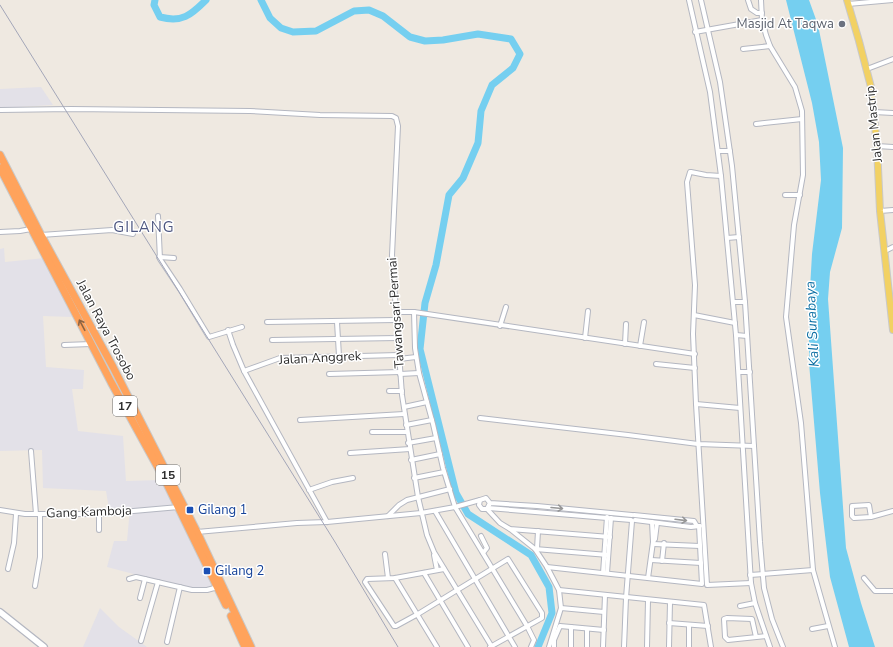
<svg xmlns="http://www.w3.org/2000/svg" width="893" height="647" font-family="'Nunito Sans',sans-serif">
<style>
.industrial{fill:#e3e1e8}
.water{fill:#75cff0}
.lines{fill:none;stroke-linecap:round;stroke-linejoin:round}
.river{stroke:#75cff0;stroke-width:7}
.street-casing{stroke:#b4b7c1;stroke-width:6}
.secondary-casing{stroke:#b4b7c1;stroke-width:8}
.primary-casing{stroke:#c9c9c9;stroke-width:8}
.highway-casing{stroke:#c9c9c9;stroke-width:9}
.street{stroke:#fff;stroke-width:4}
.secondary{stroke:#fff;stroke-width:5.5}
.primary{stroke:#f2d163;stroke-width:6}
.highway{stroke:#ffa35c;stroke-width:7}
.rail{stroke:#a3a6b8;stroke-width:1}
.oneway{stroke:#8c6343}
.oneway2{stroke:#969696}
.worship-dot{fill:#6b7280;stroke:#fff;stroke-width:1.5}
.transit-dot{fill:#1a4fb4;stroke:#fff;stroke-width:1.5}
.labels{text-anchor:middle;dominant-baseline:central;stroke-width:3;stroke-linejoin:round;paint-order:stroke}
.shield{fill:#fff;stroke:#6d6d6d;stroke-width:1}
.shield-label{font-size:12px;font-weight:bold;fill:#2e2e2e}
.worship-label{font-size:13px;fill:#5b616d;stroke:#fff;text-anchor:end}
.street-label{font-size:13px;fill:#2e2e2e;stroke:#fff}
.transit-label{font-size:13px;fill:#164399;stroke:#fff;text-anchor:start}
.water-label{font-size:14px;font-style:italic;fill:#0d6fa3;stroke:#fff}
.quarter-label{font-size:15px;letter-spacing:1px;fill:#4d5680;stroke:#fff}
</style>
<rect width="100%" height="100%" fill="#efe9e1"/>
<g class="industrial">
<path d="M41,87L53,105L0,108V89Z"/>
<path d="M4,248L5,262L45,258L72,317L43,316L46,367L84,370L83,389H72L78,431L123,436L126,481L161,480L215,588L198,591L107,567L114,541H127L130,508L109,509L106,491L43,488L42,450L0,451V249Z"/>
<path d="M100,608L119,627L147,647H83Z"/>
</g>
<path class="water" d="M786,0H809L818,25L843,148L842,228L830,272L828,299L846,548L861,603L875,647H849L830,577L820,493L809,363V306L812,254L821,180L819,142L812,103Z"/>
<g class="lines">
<g class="river">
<path d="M155,0L154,5L160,17C182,23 191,15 206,0"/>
<path d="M261,0L270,18L281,28L293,32L316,31L354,11L369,10L383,16L410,37L425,41L443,40L478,34L511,39L520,54L513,68L492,85L481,111L478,143L463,178L449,195L436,265L425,303L420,349L456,493L468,514L531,555L549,587L552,613L538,647"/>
</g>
<defs>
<g id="street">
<path d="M689,0L710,92L721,176L736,335L751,583L755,603L770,647"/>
<path d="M701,0L720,82L732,166L745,302L760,542L764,588L772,619L783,647"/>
<path d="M748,0L751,9L757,13H762"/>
<path d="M761,0L762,20L766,35L770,46L795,87L802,111L803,175L794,225L786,317L801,423L813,570L835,647"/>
<path d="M848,4L893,0"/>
<path d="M695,32L762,20"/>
<path d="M743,49L770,46"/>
<path d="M867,69L893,59"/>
<path d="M0,110L71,109L250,111L320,115L392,116L396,118L398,126L392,255L402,395L418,497L427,535L434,552L492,647"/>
<path d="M874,112L893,113"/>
<path d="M756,124L802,119"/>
<path d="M877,146L893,147"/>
<path d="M718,151H730"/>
<path d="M721,176L706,175L691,172H690L687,182L695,285L693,334L696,404L707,585L751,583"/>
<path d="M785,195H800"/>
<path d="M880,211L893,210"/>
<path d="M158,216L160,259L180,289L209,337L242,327"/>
<path d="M0,232L20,231L31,229"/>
<path d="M41,235L112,230L133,234"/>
<path d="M727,238L739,237"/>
<path d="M885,251L893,247"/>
<path d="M159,257L174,258"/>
<path d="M733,302H745"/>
<path d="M396,312H414L415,348L419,373L433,424L443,468L455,507L527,626L534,640L531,647"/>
<path d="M414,312L695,354"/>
<path d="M694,315L735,323"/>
<path d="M267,322L396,320"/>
<path d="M337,322L339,356"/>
<path d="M500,326L506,307"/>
<path d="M228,330L233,345L244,371L327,522"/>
<path d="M736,335L747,336"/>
<path d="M585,338L588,311"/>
<path d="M272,340L398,338"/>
<path d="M625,344L626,324"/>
<path d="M64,345L91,344"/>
<path d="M640,346L644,322"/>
<path d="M399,359L416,357"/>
<path d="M656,364L695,368"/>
<path d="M244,371L280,358L399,355"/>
<path d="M739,372H750"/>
<path d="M329,374L400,372"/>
<path d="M400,374L419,373"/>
<path d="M389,391H402"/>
<path d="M696,404L740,408"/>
<path d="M404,407L427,402"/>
<path d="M480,418L628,435L698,444L754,446"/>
<path d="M300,420L404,414"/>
<path d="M406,425L432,420"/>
<path d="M372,432H407"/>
<path d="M408,443L436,438"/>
<path d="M31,451L36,514"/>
<path d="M350,453L410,449"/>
<path d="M411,460L440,454"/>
<path d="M414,478L444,472"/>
<path d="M309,490L332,482L353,478"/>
<path d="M490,503L487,509H482L479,505L480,500L486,498L490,503L537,506L632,515"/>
<path d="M488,508L631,520"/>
<path d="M487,509L500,523L510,529L610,537"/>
<path d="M0,510L25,514H99L179,507"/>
<path d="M435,511L515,647"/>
<path d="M634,515L694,521L697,526"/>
<path d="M388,516L399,505L407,500L450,489"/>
<path d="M871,517L869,505L852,506V516L854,518L871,517L893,511"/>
<path d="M635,520L691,527L700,526"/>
<path d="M652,522L653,542"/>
<path d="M510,529L535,549L547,567L559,590L561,608L549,647"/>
<path d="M99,530V514"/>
<path d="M197,532L297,523L327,522L421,513L455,507L480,500"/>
<path d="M481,536L487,548L483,553"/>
<path d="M653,544L700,546"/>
<path d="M535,549L608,555"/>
<path d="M537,549L538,531"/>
<path d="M385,554L388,578"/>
<path d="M434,555L437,570"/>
<path d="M651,560L701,563"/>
<path d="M662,561L664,543"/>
<path d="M547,567L702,584L699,526"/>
<path d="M8,569L14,543L16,514"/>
<path d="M444,569L395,578L367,579L365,582L394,626H396L418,614L508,559L542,613V618L490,647"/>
<path d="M424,573L468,647"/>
<path d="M603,573L607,517"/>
<path d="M607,573L611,518"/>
<path d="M750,575L813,570"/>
<path d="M395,578L437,647"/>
<path d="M648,578L653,542L655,539L657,523"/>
<path d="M864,578L875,591H893"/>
<path d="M129,579L136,577L192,590H207L218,587"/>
<path d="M35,586L40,557V514"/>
<path d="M559,590L704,605L711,647"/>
<path d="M140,598L145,579"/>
<path d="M740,606L755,603"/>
<path d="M561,608L604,612"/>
<path d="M669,623L708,626"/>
<path d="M571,627V647"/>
<path d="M812,629L828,626"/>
<path d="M756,637L752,619L727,618L724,619L725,637L728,640L766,636"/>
<path d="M141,641L158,582"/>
<path d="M167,642L180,587"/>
<path d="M554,647V640L560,626L604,630"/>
<path d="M587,647V629"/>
<path d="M603,647L605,595"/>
<path d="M624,647L626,598L632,521"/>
<path d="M647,647L648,600"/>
<path d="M669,647L670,602"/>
<path d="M689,647V625"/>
</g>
<path id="secondary" d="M0,612L44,647"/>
<path id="primary" d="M847,0L859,41L871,87L877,146L880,211L893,330"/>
<g id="highway">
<path d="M0,155L41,235L113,367L197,532L251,647"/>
<path d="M0,168L111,382L166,482L226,605"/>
<path d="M231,616L245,647"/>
</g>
</defs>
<use href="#street" class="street-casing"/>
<use href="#secondary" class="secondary-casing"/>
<use href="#primary" class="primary-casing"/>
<use href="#highway" class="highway-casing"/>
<use href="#street" class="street"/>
<use href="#secondary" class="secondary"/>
<use href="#primary" class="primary"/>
<use href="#highway" class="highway"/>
<path class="rail" d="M0,5L335,542L398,647"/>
</g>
<defs><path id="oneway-shaft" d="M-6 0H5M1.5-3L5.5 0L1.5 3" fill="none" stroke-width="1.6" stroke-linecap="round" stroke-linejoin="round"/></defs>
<use class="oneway" href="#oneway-shaft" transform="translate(82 325) rotate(-118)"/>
<g class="oneway2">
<use href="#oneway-shaft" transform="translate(557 508) rotate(5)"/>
<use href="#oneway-shaft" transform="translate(681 520) rotate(7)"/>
</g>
<circle class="worship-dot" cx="842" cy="24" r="4"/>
<g class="transit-dot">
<rect x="186" y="506" width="8" height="8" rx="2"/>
<rect x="203" y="567" width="8" height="8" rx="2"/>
</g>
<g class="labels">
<g class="shield">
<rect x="113" y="396" width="24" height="20" rx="3"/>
<rect x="156" y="465" width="24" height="20" rx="3"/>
</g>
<g class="shield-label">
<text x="125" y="406">17</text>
<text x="168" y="475">15</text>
</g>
<g class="worship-label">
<text x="834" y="24">Masjid At Taqwa</text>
</g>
<g class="street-label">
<text transform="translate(874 124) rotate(-96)">Jalan Mastrip</text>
<text transform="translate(396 313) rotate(-94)">Tawangsari Permai</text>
<text transform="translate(106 330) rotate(62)">Jalan Raya Trosobo</text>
<text transform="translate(320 358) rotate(-3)">Jalan Anggrek</text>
<text transform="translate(89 512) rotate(-2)">Gang Kamboja</text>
</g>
<g class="transit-label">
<text x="198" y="510">Gilang 1</text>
<text x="215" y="571">Gilang 2</text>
</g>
<g class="water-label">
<text transform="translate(812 324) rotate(-93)">Kali Surabaya</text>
</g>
<g class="quarter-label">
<text x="144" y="227">GILANG</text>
</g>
</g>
</svg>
